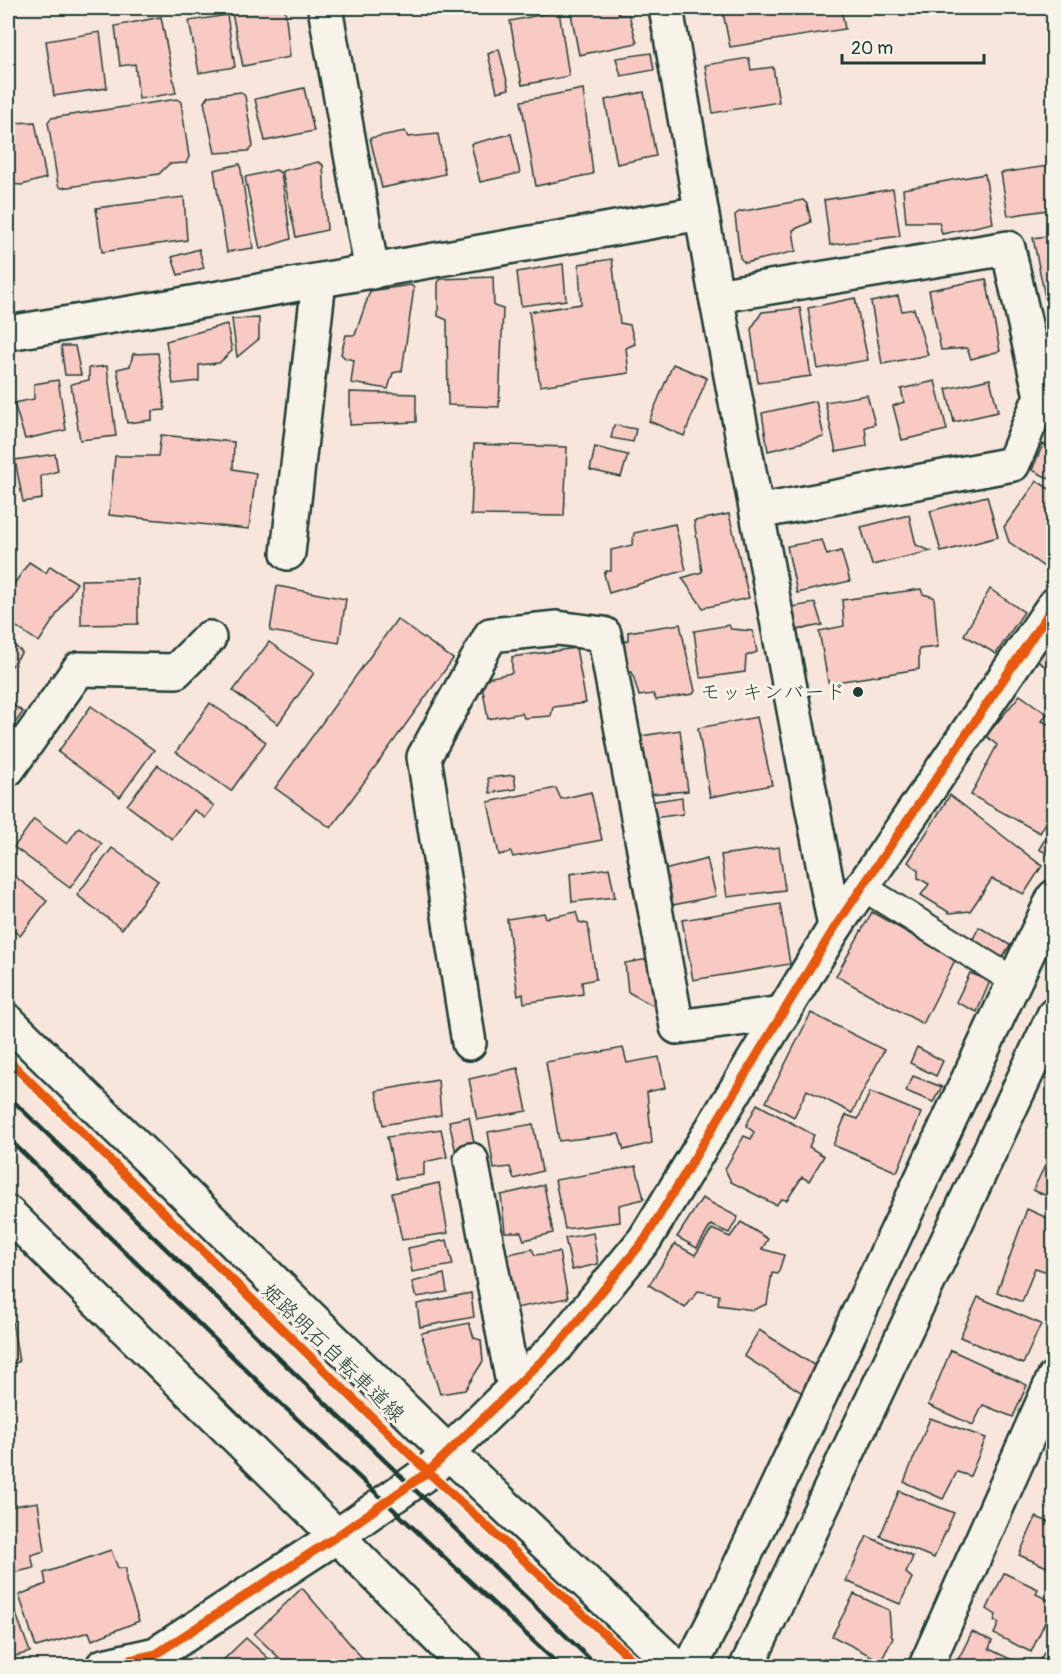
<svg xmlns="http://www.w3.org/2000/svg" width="1061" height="1674" font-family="Pangolin,'Klee One',sans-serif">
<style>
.building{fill:#f9c9c3;stroke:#1f3d34;stroke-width:1.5}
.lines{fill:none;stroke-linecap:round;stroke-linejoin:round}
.lane-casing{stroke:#1f3d34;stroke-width:30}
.street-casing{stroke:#1f3d34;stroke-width:38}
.secondary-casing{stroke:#1f3d34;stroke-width:38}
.lane{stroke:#f7f3e8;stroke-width:26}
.street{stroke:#f7f3e8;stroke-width:33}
.secondary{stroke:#f7f3e8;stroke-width:33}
.rail{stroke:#1f3d34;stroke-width:4.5}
.cycleway-casing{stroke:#f7f3e8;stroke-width:13}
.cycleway{stroke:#e8590c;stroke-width:9}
.poi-dot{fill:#1f3d34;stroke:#f7f3e8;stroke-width:2}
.labels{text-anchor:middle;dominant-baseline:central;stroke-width:6;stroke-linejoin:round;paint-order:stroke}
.poi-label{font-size:21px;fill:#1f3d34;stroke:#f7f3e8;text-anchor:end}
.street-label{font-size:21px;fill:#1f3d34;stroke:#f7f3e8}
</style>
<rect width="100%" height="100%" fill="#f8e6dd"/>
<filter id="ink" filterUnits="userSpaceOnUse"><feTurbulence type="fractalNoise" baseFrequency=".0167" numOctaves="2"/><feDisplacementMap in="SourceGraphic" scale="12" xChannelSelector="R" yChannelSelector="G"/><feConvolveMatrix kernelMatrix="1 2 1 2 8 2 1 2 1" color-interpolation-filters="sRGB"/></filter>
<g filter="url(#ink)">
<g class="building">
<path d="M258,8H285L290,57L243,66L232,13Z"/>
<path d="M570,8H617L619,15H629L637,43L579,55Z"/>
<path d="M722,8H841L845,29L730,47Z"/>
<path d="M559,11L569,76L522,85L510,21Z"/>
<path d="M227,15L235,67L199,73L189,21Z"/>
<path d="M161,17L176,93L139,99L135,64L120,66L115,26Z"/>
<path d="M100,32L107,88L54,96L46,41Z"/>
<path d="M499,49L509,89L497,92L488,54Z"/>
<path d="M651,53L654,70L621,76L616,58Z"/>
<path d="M749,58L751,70L773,67L779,102L713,113L705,65Z"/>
<path d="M304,88L314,131L265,141L255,99Z"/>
<path d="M583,89L593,174L536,186L521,101Z"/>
<path d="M241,92L245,96L253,146L248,151L215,153L204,102L208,96Z"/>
<path d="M644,92L656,156L617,164L605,100Z"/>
<path d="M177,99L181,102L189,157L186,163L169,164L159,174L61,188L58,185L48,122L51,118Z"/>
<path d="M35,122L46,178L22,185L8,184V137L10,123Z"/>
<path d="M405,131L408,137L438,134L445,174L382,188L370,138Z"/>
<path d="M511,134L520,173L480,182L471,144Z"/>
<path d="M318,162L323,165L327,230L296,237L282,171Z"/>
<path d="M240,164L253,248L227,252L214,170Z"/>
<path d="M1054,165V209L1008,216L1001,173Z"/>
<path d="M276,170L281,173L291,239L260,249L245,177Z"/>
<path d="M985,174L993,223L942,234L939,222H906L903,189Z"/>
<path d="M893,189L900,236L830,245L824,200Z"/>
<path d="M184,197L187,240L102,252L96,208Z"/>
<path d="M803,200L807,204L811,222L793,230L796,251L745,263L740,258L735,215L739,212Z"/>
<path d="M1054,235V311L1048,312L1033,238Z"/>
<path d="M199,249L204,268L178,275L172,257Z"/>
<path d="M612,259L620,323L630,325L635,344L626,348L629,373L540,386L529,312L581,304L579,264Z"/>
<path d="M563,264L566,300L521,306L517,272Z"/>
<path d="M493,277L494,306L503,309L499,407L448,405L447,320L438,316V282L441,279Z"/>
<path d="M986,279L1000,351L971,359L967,348L941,350L929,290Z"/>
<path d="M411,285L414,288L402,371L393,373L388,389L351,383L354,360L345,358L341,354L346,335H355L370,291Z"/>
<path d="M898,296L902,311L914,309L928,355L882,364L871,302Z"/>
<path d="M855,298L868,360L818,369L808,308Z"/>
<path d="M800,308L811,376L758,383L751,329L762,312Z"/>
<path d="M259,318V339L237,357L232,319Z"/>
<path d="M227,324L232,351L219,363L199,365V381L173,384L166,341Z"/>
<path d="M61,346H75L81,375H65Z"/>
<path d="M158,353L165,410L152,411V420L127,423L117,369L130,366L133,354Z"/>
<path d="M673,364L707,378L684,436L649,421Z"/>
<path d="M107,366L116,436L80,440L71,384L89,380V368Z"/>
<path d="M8,374L10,401L8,402Z"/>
<path d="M990,379L998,412L954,422L946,389Z"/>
<path d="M58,380L66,430L25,439L14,403L34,399V384Z"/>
<path d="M935,381L947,430L902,440L893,406L904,402L901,389Z"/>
<path d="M350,392L416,394V422L350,425Z"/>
<path d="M867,395L875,424L865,427L867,446L836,452L825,402Z"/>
<path d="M816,401L824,437L768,451L762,413Z"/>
<path d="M614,425L636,429L633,442L611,438Z"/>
<path d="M161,435L234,442L233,469L256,473L249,529L109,515L115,456H158Z"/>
<path d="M474,444L567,447L564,516L471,515Z"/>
<path d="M1043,444L1054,449L1052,480L1032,470Z"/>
<path d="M595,447L628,455L621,477L590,470Z"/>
<path d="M55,454L58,471L41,476L42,499L23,502L15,460Z"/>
<path d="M1037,481L1054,492V574L1009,542L1004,527Z"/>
<path d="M987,496L998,537L941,552L930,511Z"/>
<path d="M729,514L749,598L703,608L682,578L702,572L694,521Z"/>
<path d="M909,515L916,545L931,551L872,565L861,527Z"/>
<path d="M675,524L686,570L609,593L604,574L606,571H611V550L632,545L634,533Z"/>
<path d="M822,540L827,555L841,551L850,581L797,593L787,546Z"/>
<path d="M29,562L46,573L50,566L77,583L39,642L8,621V593Z"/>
<path d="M138,579V624L81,625V580Z"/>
<path d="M277,586L346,599L339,643L270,631Z"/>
<path d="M921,589L923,594L934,597L938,647L919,649V669L830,683L828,682L819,631L844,626L842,600Z"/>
<path d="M990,589L1024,612L996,654L964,635Z"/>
<path d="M815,603L822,625L796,630L792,607Z"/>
<path d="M397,619L453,659L331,828L275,788Z"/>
<path d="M680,624L695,691L693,694L656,700L653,694L639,696L632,672L619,673L614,646L628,640V632Z"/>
<path d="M729,625L731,629L753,631L757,652L746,656L745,672L702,678L700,676L694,631Z"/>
<path d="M1054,639V672L1037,661Z"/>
<path d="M8,640L22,652L8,671Z"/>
<path d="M269,642L314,673L278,724L233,691Z"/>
<path d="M576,648L586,703L553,707L551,716L524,718L522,713L488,719L481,679L512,673V657Z"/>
<path d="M1020,695L1047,714L1042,721L1054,727V809L1040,833L971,795L997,745L986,736Z"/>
<path d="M8,701L23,712L8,733Z"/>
<path d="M210,703L266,742L231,791L176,752Z"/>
<path d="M91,706L154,750L120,797L58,752Z"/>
<path d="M757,717L772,785L710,797L698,728Z"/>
<path d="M680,730L688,791L649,794L641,736Z"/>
<path d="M158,765L214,806L205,818L194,810L172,839L127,805Z"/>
<path d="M514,775L516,789L490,793L488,778Z"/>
<path d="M556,788L561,799L591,792L602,840L513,857L511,852L499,855L488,802Z"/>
<path d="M950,795L1042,866L1024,894L992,879L970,911L950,913L921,895L929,884L918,878V870L908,862Z"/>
<path d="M682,797L683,814L652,818L649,802Z"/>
<path d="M34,819L67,844L79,827L102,844L70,888L14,847Z"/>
<path d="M1054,825V858L1039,849Z"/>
<path d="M779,847L785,890L727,897L721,855Z"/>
<path d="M112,848L158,881L122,929L77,895Z"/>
<path d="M707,859L716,896L673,905L664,870Z"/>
<path d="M609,868L615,897L572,902L570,874Z"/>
<path d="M8,871L47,901L20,936L8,926Z"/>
<path d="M780,904L790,964L693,980L682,920Z"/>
<path d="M576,912L579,922L588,924L596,979L582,982L583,994L524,1003L523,994L518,996L507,919L544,913L546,918Z"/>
<path d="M872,912L955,960L923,1024L836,976Z"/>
<path d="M979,927L1010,945L1001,960L971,943Z"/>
<path d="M648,959L654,1006L628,992L625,963Z"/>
<path d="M970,973L990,981L977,1012L956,1002Z"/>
<path d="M811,1013L884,1050L852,1113L807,1090L794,1117L766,1102Z"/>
<path d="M917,1047L943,1061L936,1076L910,1063Z"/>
<path d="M623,1048L627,1063L659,1057L665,1088L647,1092L652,1143L624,1150L619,1134L559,1141L546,1062Z"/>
<path d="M518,1068L527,1111L477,1120L469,1079Z"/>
<path d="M913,1076L942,1087L933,1102L906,1091Z"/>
<path d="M438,1080L441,1115L383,1125L376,1091Z"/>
<path d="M870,1092L921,1113L897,1172L833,1145L846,1115L858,1119Z"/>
<path d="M757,1104L814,1135L809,1147L824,1156L809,1181L802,1177L787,1200L781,1199L776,1205L731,1182L725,1169L744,1136L751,1139L754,1132L746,1126Z"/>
<path d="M469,1117L475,1148L456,1153L449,1121Z"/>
<path d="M533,1124L542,1171L514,1179L510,1167L494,1169L488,1132Z"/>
<path d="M441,1129L447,1157L424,1162V1175L396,1179L387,1137Z"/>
<path d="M1054,1147V1199L1033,1190Z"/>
<path d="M636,1166L644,1199L619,1205L620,1222L565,1229L555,1180Z"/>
<path d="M439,1183L448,1233L402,1240L392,1193Z"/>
<path d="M544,1185L553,1233L524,1240L521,1232H505L501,1195Z"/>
<path d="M702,1198L738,1217L729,1233L711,1225L697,1248L677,1237Z"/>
<path d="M1027,1209L1054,1221V1274L1035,1268L1022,1302L997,1292Z"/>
<path d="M741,1222L768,1239L762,1249L784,1255L778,1274L772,1273L767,1304L753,1310L718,1305L719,1295L698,1291L685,1308L649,1285L675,1244L695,1255L712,1229L730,1237Z"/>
<path d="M593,1233L598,1264L572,1270L565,1238Z"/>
<path d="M447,1240L453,1265L412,1272L408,1248Z"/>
<path d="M532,1249L535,1255L559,1252L568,1298L516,1308L504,1255Z"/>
<path d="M444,1274L447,1292L417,1297L415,1295L412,1282Z"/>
<path d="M471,1293L474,1317L420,1327L417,1304Z"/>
<path d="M978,1297L1041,1324L1023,1364L960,1337Z"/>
<path d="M10,1308L19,1362L8,1364V1309Z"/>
<path d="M469,1323L474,1338L481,1340L483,1361L465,1390L440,1394L421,1333Z"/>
<path d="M759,1330L817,1367L804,1394L744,1356Z"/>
<path d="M951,1350L1027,1385L1013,1417L983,1405L973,1425L928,1405Z"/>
<path d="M930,1418L986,1438L970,1476L957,1472L943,1499L904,1482Z"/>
<path d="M899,1491L954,1513L934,1558L880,1536Z"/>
<path d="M38,1502L45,1551L31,1555L34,1568L8,1574V1581V1507Z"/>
<path d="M1036,1517L1054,1524V1570L1019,1555Z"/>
<path d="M867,1536L913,1557L906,1573L912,1578L900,1604L846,1581Z"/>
<path d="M111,1550L118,1568H126V1581L139,1621L92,1640L89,1632L36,1647L19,1595L46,1584L44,1573Z"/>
<path d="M1004,1573L1038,1589L1036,1594L1054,1603L1031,1652L994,1634L999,1623L994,1621L996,1615L987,1609Z"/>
<path d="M301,1589H303L369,1666H288L254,1634Z"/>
<path d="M854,1594L889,1610L891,1635L893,1638L881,1661L832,1636Z"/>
<path d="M15,1611L30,1652L8,1658V1614Z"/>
<path d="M972,1632L992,1641L989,1649L1021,1664L1020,1666H955Z"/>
<path d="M1054,1637V1666H1036Z"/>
<path d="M246,1638L277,1666H217Z"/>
</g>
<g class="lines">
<defs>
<path id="lane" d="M861,886L1014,981"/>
<g id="street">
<path d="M325,8L372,272"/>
<path d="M666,8L716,296L835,927"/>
<path d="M716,296L1008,248L1041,396L1013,464L757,512"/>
<path d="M8,333L174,306L701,213"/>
<path d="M288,553L319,281"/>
<path d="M8,769L79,669L176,671L209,638"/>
<path d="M8,1021L447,1451L675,1666"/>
<path d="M469,1043L424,757L491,635L557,628L604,634L677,1027L783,1013"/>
<path d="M471,1160L514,1389"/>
<path d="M103,1666L156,1654L337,1536L428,1472L558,1345L645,1239L835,927L1054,605"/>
<path d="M691,1666L714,1621L1054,897"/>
<path d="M747,1666L1054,1015"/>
<path d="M926,1666L1054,1378"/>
</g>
<path id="secondary" d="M8,1213L337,1536L466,1666"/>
</defs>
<use href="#lane" class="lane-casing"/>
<use href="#street" class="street-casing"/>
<use href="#secondary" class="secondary-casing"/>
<use href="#lane" class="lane"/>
<use href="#street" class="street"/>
<use href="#secondary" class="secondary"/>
<g class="rail">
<path d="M8,1096L597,1666"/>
<path d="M8,1138L276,1399L560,1666"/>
</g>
<defs>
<g id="cycleway">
<path d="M8,1060L428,1472L639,1666"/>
<path d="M103,1666L156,1654L337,1536L428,1472L558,1345L645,1239L835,927L1054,605"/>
</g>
</defs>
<use href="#cycleway" class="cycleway-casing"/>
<use href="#cycleway" class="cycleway"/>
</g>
</g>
<circle class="poi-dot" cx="858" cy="692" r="6"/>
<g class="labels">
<g class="poi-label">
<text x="846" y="692">モッキンバード</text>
</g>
<g class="street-label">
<text transform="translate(333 1353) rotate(44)">姫路明石自転車道線</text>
</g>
</g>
<rect width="1061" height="1674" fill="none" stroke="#f7f3e8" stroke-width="30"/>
<rect x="15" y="15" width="1031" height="1644" fill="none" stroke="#1f3d34" stroke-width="2" filter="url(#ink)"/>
<path d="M842 54v9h142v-9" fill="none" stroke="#1f3d34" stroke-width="3"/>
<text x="851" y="54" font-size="18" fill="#1f3d34" stroke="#f7f3e8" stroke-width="4.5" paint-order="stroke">20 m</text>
</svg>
